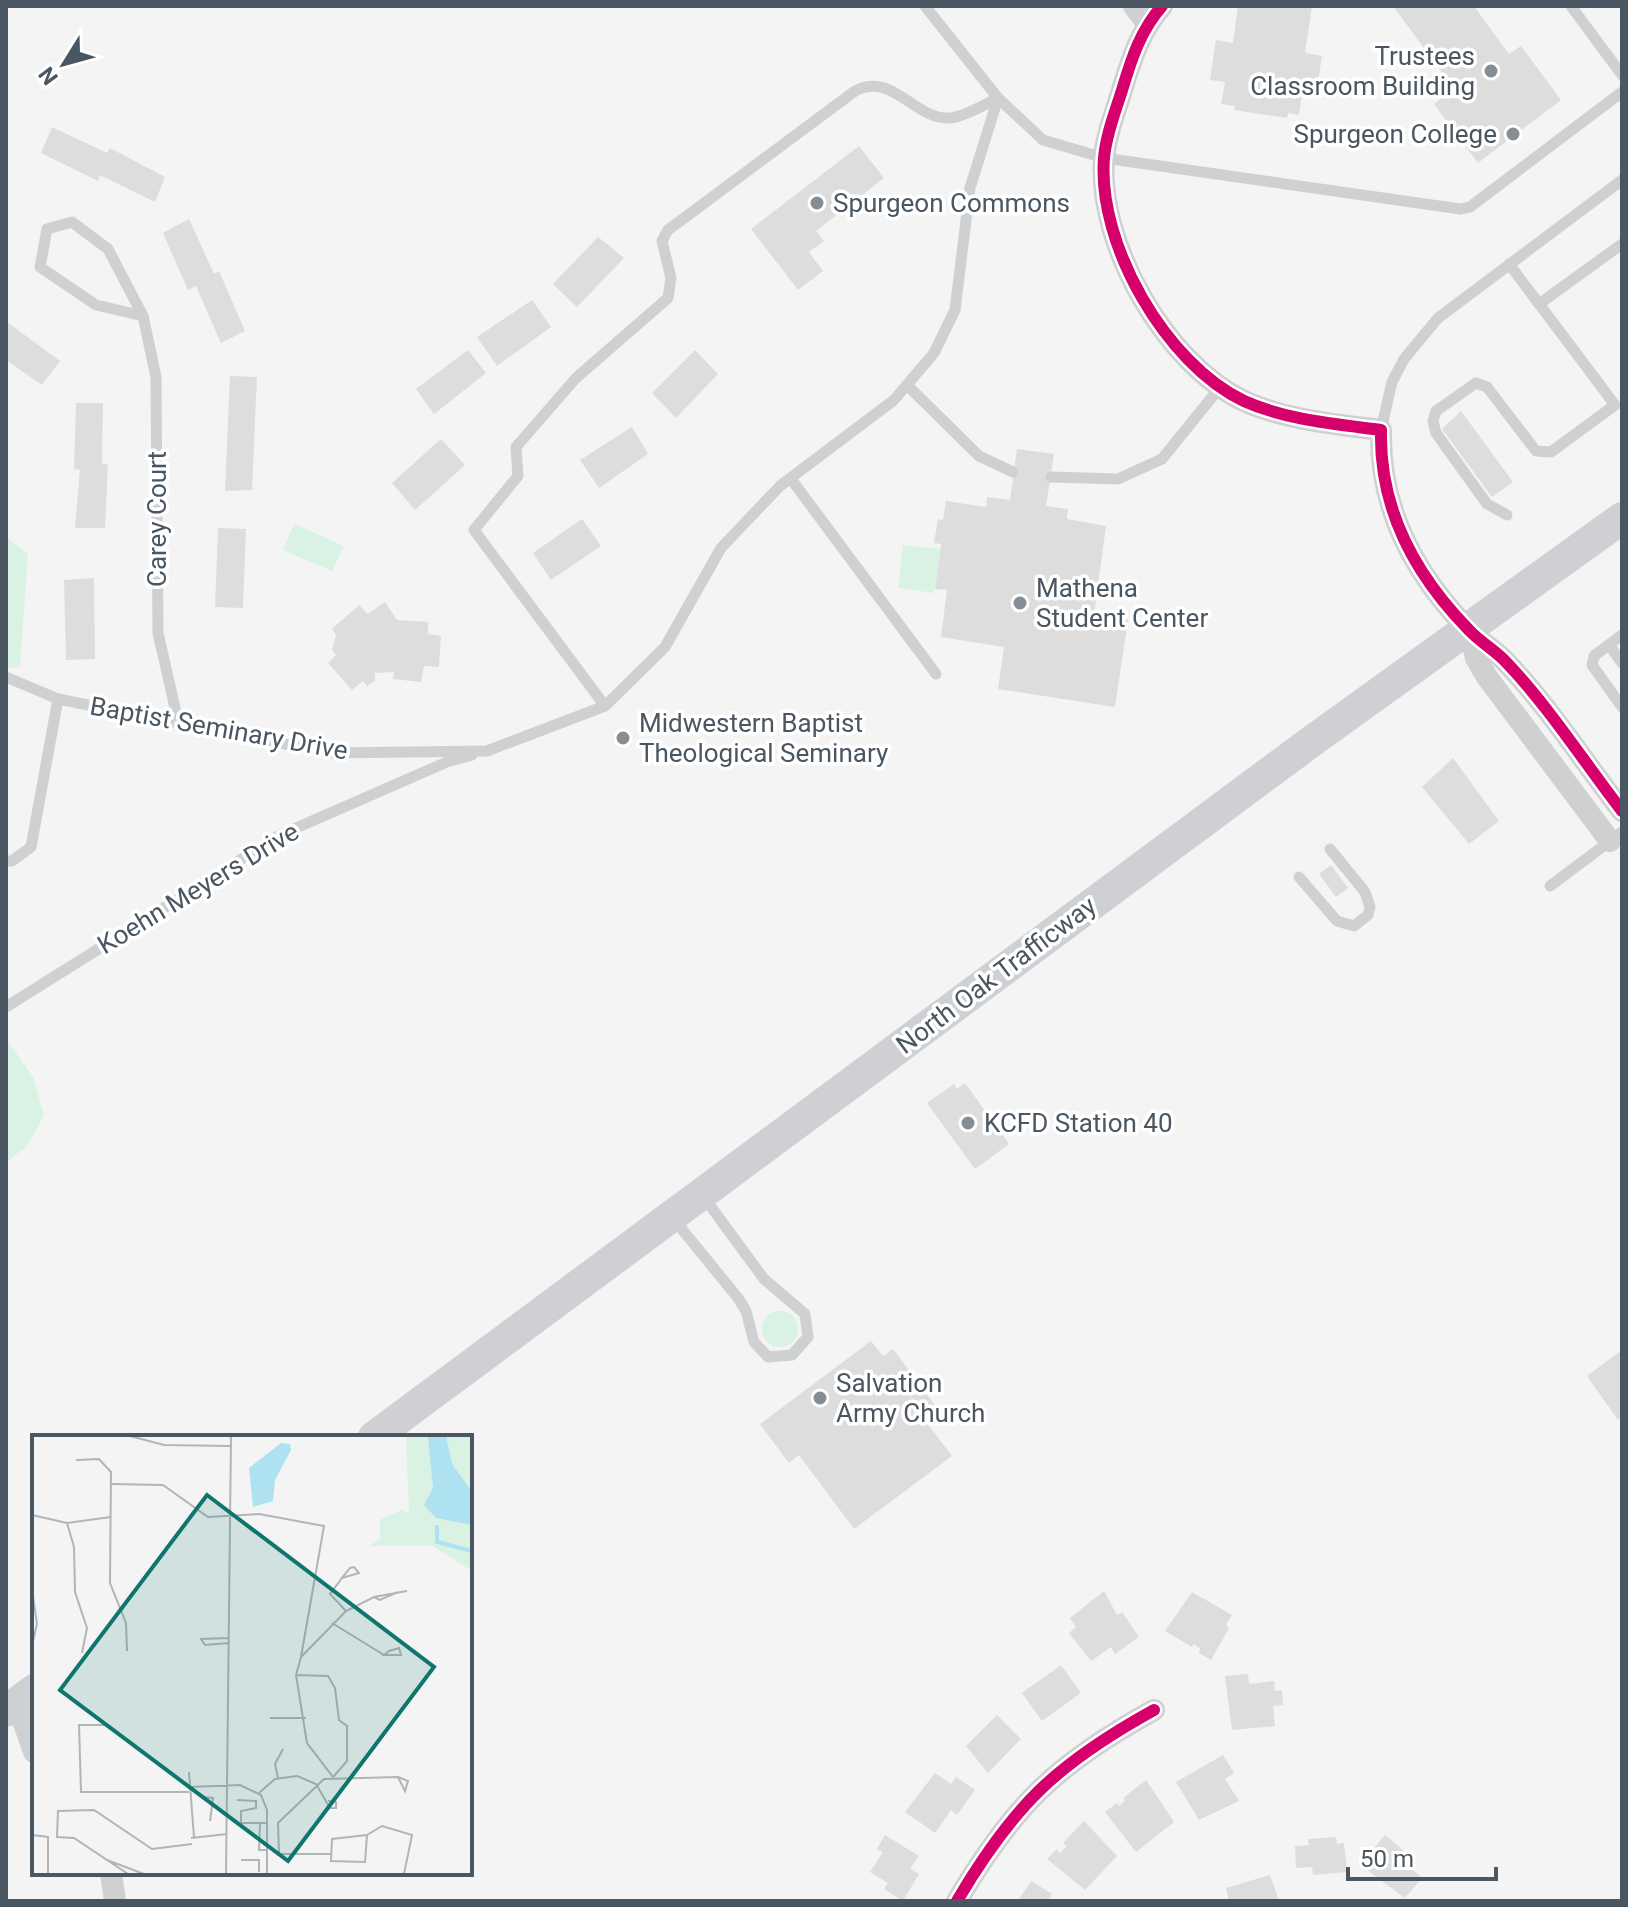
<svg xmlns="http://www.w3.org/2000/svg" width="1628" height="1907" font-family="Roboto,sans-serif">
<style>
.green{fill:#d9f2e3}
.building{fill:#ddddde}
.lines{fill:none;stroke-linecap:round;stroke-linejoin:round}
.service{stroke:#ced0d2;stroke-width:11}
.minor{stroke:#ced0d2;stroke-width:22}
.secondary{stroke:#ced0d4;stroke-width:32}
.cycleway-casing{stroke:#fff;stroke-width:17}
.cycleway{stroke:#d6006c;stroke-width:12}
.poi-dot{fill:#868d94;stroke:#fff;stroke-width:3}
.labels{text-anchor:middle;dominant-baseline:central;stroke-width:7;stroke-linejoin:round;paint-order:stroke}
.poi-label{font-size:26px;fill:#4a5661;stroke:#fff;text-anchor:start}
.street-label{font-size:26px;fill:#4a5661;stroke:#fff}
.inset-river{fill:none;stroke:#aee2f0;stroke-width:4}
.inset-road{fill:none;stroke:#b0b5b9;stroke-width:2}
.view{fill:#0f766e;fill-opacity:0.15;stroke:#0f766e;stroke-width:4}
.inset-edge{fill:none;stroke:#4a5661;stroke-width:4}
</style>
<rect width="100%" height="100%" fill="#f4f4f4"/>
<g class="green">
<path d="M294,524L344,546L332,571L283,550Z"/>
<path d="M6,537L28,554L20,667L7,668Z"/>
<path d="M903,545L940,549L934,593L898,588Z"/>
<path d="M6,1039L33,1077L44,1115L27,1146L6,1162Z"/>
<circle cx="780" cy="1329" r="18"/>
</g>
<g class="building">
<path d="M1238,6H1312L1305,53L1322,56L1316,94L1302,92L1299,115L1288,113L1287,118L1234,110L1235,106L1221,104L1225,82L1210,80L1216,40L1233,43Z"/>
<path d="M1393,6H1474L1509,54L1521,46L1561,100L1478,163L1434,104L1454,89Z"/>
<path d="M52,127L107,153L110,148L165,177L155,202L100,175L98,181L41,153Z"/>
<path d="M859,146L884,178L816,231L824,241L809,252L823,271L798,290L751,229Z"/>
<path d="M189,219L214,274L219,271L245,331L221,343L196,286L188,290L163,233Z"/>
<path d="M598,237L624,258L577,307L553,284Z"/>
<path d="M532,300L551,327L497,366L477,337Z"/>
<path d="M7,322L60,361L42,385L6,360Z"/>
<path d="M468,350L486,373L434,414L416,389Z"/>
<path d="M695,350L718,374L676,418L652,393Z"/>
<path d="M230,376L257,377L252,490L225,491Z"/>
<path d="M76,403H103L102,463L108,465L105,528H75L80,470L74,469Z"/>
<path d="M1461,411L1513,482L1492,497L1442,429Z"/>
<path d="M632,427L648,454L599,488L580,460Z"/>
<path d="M441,439L465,465L415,510L392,483Z"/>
<path d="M1017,449L1054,454L1046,506L1068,509L1067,519L1106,526L1094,615L1128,620L1115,707L998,689L1004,647L941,637L947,590L935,589L941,544L934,543L938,519L943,520L946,501L986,507L987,497L1010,500Z"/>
<path d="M582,519L601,546L551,580L533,553Z"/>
<path d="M218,528L246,529L243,608L215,607Z"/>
<path d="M94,578L95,659L66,660L64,580Z"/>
<path d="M385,602L397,620L428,622V634L441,636L439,667L424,666L421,682L393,679L394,672L375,673V681L367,686L363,681L352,690L328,663L336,655L332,650L336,635L332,629L359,605L368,614Z"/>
<path d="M1453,758L1499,821L1469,844L1422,787Z"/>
<path d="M1331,865L1348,888L1336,897L1319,874Z"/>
<path d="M965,1083L1009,1144L975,1169L927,1103L954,1084L957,1089Z"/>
<path d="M871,1341L883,1356L893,1349L935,1405L921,1415L952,1456L854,1529L799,1455L789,1463L760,1424Z"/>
<path d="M1622,1350V1417L1618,1420L1587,1376Z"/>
<path d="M1104,1591L1117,1615L1122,1612L1139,1637L1115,1654L1111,1647L1091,1661L1069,1633L1076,1627L1070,1618Z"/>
<path d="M1192,1592L1232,1615L1226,1625L1229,1628L1211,1660L1199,1653L1201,1644L1199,1648L1194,1644L1192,1647L1165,1631Z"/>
<path d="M1061,1665L1081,1693L1042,1721L1022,1693Z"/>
<path d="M1248,1674L1249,1684L1274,1681L1275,1691L1282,1690L1283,1705L1273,1706L1275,1726L1232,1730L1225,1676Z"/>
<path d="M997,1715L1021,1739L988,1773L966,1746Z"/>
<path d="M1223,1755L1234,1773L1225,1779L1239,1801L1199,1820L1176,1782Z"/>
<path d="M935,1773L951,1784L956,1777L975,1790L957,1815L951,1810L935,1833L905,1812Z"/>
<path d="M1146,1780L1174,1822L1136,1852L1105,1812L1117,1803L1119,1806L1125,1801L1123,1798Z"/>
<path d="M1084,1821L1117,1856L1085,1890L1047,1859L1057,1849L1060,1853L1067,1846L1063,1843Z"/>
<path d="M885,1835L919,1856L910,1869L919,1874L903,1901L884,1889L888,1883L870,1872L883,1852L877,1849Z"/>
<path d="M1385,1835L1404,1851L1398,1857L1422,1878L1405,1898L1360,1865Z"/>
<path d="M1336,1837L1337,1844L1344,1843L1347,1872L1313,1875L1312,1867L1296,1868L1295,1846L1309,1845L1308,1839Z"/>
<path d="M1270,1875L1279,1901H1229L1226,1888Z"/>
<path d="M1031,1881L1052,1894L1048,1901H1018Z"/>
</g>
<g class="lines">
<g class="service">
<path d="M925,6L998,98L1043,140L1104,158L1460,209L1470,207L1622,92"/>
<path d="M1571,6L1622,75"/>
<path d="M72,222L108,249L143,316L96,305L40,267L47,229Z"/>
<path d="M1539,304L1622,244"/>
<path d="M143,316L156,377L158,633L178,721"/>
<path d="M908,386L979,456L1013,472"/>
<path d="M1381,430L1392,382L1404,359L1438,318L1622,180"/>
<path d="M1051,477L1118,479L1162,459L1221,386"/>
<path d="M791,479L936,674"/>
<path d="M1507,515L1487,504L1436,433L1433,421L1436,411L1476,383L1487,387L1536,451L1551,452L1615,405L1509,264"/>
<path d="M1622,635L1594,656L1592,665L1622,707"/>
<path d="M1609,645L1622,663"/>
<path d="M6,677L58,699L330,753L487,751L605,706L665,647L721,548L780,486L894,400L934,353L955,310L970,188L998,98"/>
<path d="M605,706L474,530L518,476L516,447L576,378L668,298L671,278L662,241L668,230L855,91C893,71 914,120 950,118C966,116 983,105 998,98"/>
<path d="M6,861H12L31,847L58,699"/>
<path d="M1299,877L1337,921L1354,926L1368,915L1370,907L1365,892L1330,849"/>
<path d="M1550,886L1622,832"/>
<path d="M6,1007L280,835L447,762L472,755"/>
<path d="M672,1217L738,1298L746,1311L754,1342L768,1357L792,1355L808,1337L805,1314L764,1279L703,1196"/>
</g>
<g class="minor">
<path d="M1134,6L1147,23"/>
<path d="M1162,6C1141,30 1132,57 1123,87C1116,110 1106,134 1104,158C1097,244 1166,364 1244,401C1286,420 1335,424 1381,430C1379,508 1415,575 1469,630C1480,642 1495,650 1506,662C1549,707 1584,762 1622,811"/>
<path d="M1469,630L1476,658L1487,677L1610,841"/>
<path d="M17,1703L34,1752"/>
<path d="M111,1873L115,1901"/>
<path d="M957,1901C1013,1806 1056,1764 1154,1710"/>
</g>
<g class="secondary">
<path d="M374,1437L1312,741L1622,518"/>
<path d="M6,1711L34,1690"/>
</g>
<defs>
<g id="cycleway">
<path d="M1162,6C1141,30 1132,57 1123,87C1116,110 1106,134 1104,158C1097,244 1166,364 1244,401C1286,420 1335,424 1381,430C1379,508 1415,575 1469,630C1480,642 1495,650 1506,662C1549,707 1584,762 1622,811"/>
<path d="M957,1901C1013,1806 1056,1764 1154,1710"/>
</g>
</defs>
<use href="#cycleway" class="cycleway-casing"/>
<use href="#cycleway" class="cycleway"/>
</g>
<g class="poi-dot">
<circle cx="1491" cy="71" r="8"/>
<circle cx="1513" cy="134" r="8"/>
<circle cx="817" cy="203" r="8"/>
<circle cx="1020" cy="603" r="8"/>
<circle cx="623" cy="738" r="8"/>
<circle cx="968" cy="1123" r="8"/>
<circle cx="820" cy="1398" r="8"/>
</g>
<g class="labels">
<g class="poi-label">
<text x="1475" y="56" text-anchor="end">Trustees<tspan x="1475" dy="30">Classroom Building</tspan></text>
<text x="1497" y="134" text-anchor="end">Spurgeon College</text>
<text x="833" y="203">Spurgeon Commons</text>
<text x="1036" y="588">Mathena<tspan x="1036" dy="30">Student Center</tspan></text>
<text x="639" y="723">Midwestern Baptist<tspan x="639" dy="30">Theological Seminary</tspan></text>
<text x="984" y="1123">KCFD Station 40</text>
<text x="836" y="1383">Salvation<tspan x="836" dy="30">Army Church</tspan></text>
</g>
<g class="street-label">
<text transform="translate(157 519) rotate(-90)">Carey Court</text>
<text transform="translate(219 728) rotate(10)">Baptist Seminary Drive</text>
<text transform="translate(198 888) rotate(-31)">Koehn Meyers Drive</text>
<text transform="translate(996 975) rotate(-37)">North Oak Trafficway</text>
</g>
</g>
<g transform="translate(32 1435)">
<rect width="440" height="440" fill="#f4f4f4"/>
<path d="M374,1H440V136L401,111H337L348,104V85L369,75L377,79Z" fill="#d9f2e3"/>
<path d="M396,1H414L420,29L440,57V90L404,83L392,70L401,53ZM249,8L258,9L259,15L243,45L241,66L221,72L217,33Z" fill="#aee2f0"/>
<path class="inset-river" d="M405,90V107L440,116"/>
<path class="inset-road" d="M98,1L132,10L199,11M44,25L67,24L79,37L78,148L94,188L95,216M80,49L131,50L176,82L227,79L292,91L269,222M0,80L35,88L79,82M35,88L42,112L43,157L55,193L50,218M322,132L327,138L310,143L318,133ZM310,143L298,159L314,176M0,155L5,189L0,210M342,162L348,165L366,157M300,188L352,220M197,208L173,210L169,204L197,203M367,213L369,220H352L357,216ZM264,240L296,241L303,253L307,285L315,291V326L301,342M238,283H274M74,290H47L49,357H157M157,337L162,402M301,342L275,308L264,240L269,222L314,176L342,162L375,156M246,343L243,329L251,314M157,352L208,350L229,360L235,375V439M227,358L243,344L265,341L284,349L298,373H304V367L296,366M169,362L181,363L178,386M205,365L224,366V373L209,376V388H235M228,388L227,415H235M0,400L16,402V439M335,400L300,404L299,426L333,427L335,400L350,391L380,400L372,439M159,403L195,399M299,419H247L246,388L292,344L366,342L373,356L376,346L366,342M75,425L112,439M209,425H227V437M96,439L42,403L25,402L26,376L62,375L120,414L160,409M194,439L199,1"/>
<path class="view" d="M175,60L402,232L256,426L28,255Z"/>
<rect width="440" height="440" class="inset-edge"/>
</g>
<rect width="1628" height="1907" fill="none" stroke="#4a5661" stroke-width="16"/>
<g transform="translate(64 64) rotate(233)" stroke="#ffffff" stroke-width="6" paint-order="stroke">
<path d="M0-6L14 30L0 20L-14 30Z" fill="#4a5661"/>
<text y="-12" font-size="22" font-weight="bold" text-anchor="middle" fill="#4a5661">N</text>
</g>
<path d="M1348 1867v12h148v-12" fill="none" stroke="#4a5661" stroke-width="4"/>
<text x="1360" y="1867" font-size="24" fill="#4a5661" stroke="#ffffff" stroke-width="6" paint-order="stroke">50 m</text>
</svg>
